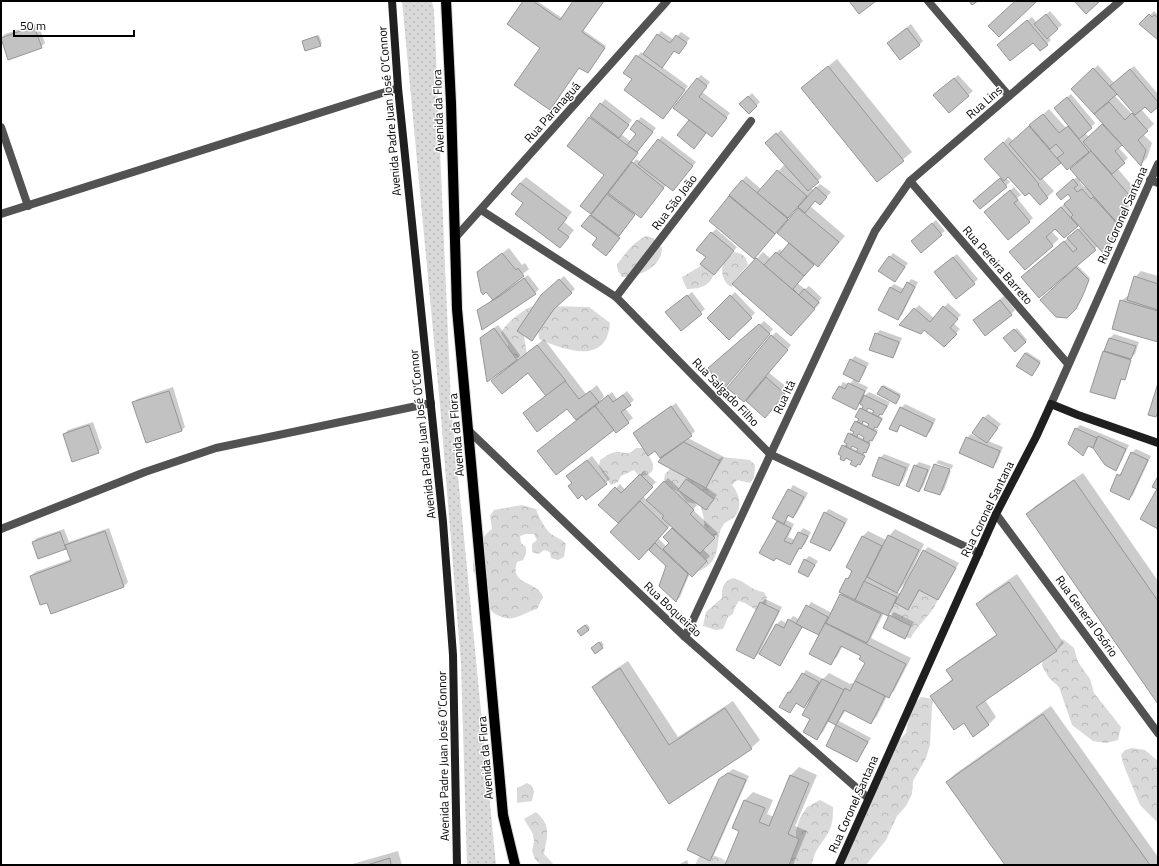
<svg xmlns="http://www.w3.org/2000/svg" width="1159" height="866" font-family="'Titillium Web',sans-serif">
<style>
.grass{fill:url(#grass-dots)}
.forest{fill:url(#forest-crowns)}
.shadow{fill:#0003;fill-rule:evenodd}
.building{fill:#c2c2c2;stroke:#969696}
.lines{fill:none;stroke-linecap:round;stroke-linejoin:round}
.primary-casing{stroke:#dbdbdb;stroke-width:12}
.street{stroke:#525252;stroke-width:8}
.secondary{stroke:#1f1f1f;stroke-width:8}
.primary{stroke:#000;stroke-width:10}
.labels{text-anchor:middle;dominant-baseline:central;stroke-width:3;stroke-linejoin:round;paint-order:stroke}
.street-label{font-size:12px;fill:#000;stroke:#fff}
</style>
<defs>
<pattern id="grass-dots" width="8" height="8" patternUnits="userSpaceOnUse"><rect width="8" height="8" fill="#d9d9d9"/><path d="M2 2h.1M6 6h.1" fill="none" stroke="#b8b8b8" stroke-width="1.8" stroke-linecap="round"/></pattern>
<pattern id="forest-crowns" width="20" height="18" patternUnits="userSpaceOnUse"><rect width="20" height="18" fill="#d9d9d9"/><path d="M2 6a3 3 0 1 1 6 0M12 15a3 3 0 1 1 6 0" fill="none" stroke="#b8b8b8"/></pattern>
</defs>
<rect width="100%" height="100%" fill="#fff"/>
<path class="grass" d="M402,1H432L434,11L451,404L496,865H467L461,663L440,405Z"/>
<g class="forest">
<path d="M646,236L653,238L662,248C662,267 639,277 622,277L618,271L617,264C628,251 630,245 646,236Z"/>
<path d="M735,252C744,254 746,257 748,265L734,281L732,287C723,284 719,269 725,261C727,258 732,255 735,252Z"/>
<path d="M706,263L715,271C711,285 702,289 687,289L684,283L682,277Z"/>
<path d="M537,305L524,336L527,354L520,358H513L508,351V344L501,333C505,323 527,306 537,305Z"/>
<path d="M546,306L589,307L610,323C607,366 564,350 539,339L537,316Z"/>
<path d="M636,448H643C652,458 662,476 639,476L634,470L621,476L618,482L611,485L599,467L600,460C605,457 612,451 618,452C628,452 626,457 636,448Z"/>
<path d="M722,457L750,460L755,465L754,478L750,483L737,480L732,485C739,493 743,507 735,516C732,520 726,521 723,525C716,536 720,550 713,560C700,578 673,578 679,551C680,547 681,543 684,540C689,535 698,533 704,531C705,522 703,513 700,505L687,502L679,492L667,486L664,480L665,474L670,469L716,461Z"/>
<path d="M522,505L536,509C537,514 546,530 550,533C556,538 561,538 566,544L564,557L558,560L551,558L550,552L544,550L539,554L532,552V544L537,540L534,534H526L520,536L521,543L526,547V554L523,560L517,562C509,586 537,580 543,597L537,609C525,612 515,622 502,617C481,609 493,601 488,588C486,581 478,580 475,575C468,563 481,536 492,529L490,516L494,510Z"/>
<path d="M733,578C746,581 751,591 764,592L767,598L766,605L756,610L745,603L739,601L735,607L733,614L728,617L723,629L716,630L703,626L706,612L722,598C722,588 722,582 733,578Z"/>
<path d="M918,589L939,596C934,614 919,622 911,638L898,637L899,623L890,613L892,600Z"/>
<path d="M1063,639L1074,648L1078,662L1090,679L1094,693L1121,727L1118,740L1106,743L1093,741L1072,725L1059,687L1049,678L1042,666L1043,652L1054,653Z"/>
<path d="M921,697L934,699L932,706L930,745L926,758L913,781L912,794L906,806L897,816L886,840L866,865H840L896,743L906,733L911,707Z"/>
<path d="M1132,748L1145,750L1158,761V823L1140,805L1124,766L1121,755L1125,750Z"/>
<path d="M527,783L531,785L534,791L532,801L517,803V788Z"/>
<path d="M820,800L833,807C833,816 833,823 829,831C822,845 814,849 812,865H782L796,845V831L800,818L807,807Z"/>
<path d="M536,812C552,826 547,836 544,854L554,865H541L535,859L532,851L534,842L533,834L524,819Z"/>
<path d="M700,855C710,855 723,855 728,865H695Z"/>
</g>
<g class="shadow">
<path d="M524,1H537L562,18L574,1H604L583,30L606,46L589,70L542,48Z"/>
<path d="M1016,1H1036L999,36L990,26Z"/>
<path d="M1050,11L1062,25L1048,36L1051,40L1047,44L1002,41L1032,17L1037,23Z"/>
<path d="M1154,11L1157,14L1158,12V40L1141,24Z"/>
<path d="M38,23L45,43L41,47L8,59L1,38L5,34Z"/>
<path d="M911,24L923,41L920,44L888,43Z"/>
<path d="M661,31L674,40L681,32L690,38L682,49L674,50L662,67L688,86L667,114L634,79L624,73L641,52L644,54Z"/>
<path d="M319,35L322,43L320,45L303,41Z"/>
<path d="M837,59L912,152L877,181L802,88Z"/>
<path d="M1098,65L1114,83L1134,66L1158,94V106L1146,105L1141,109L1154,124L1143,134L1152,143L1147,158L1141,164L1122,143L1118,147L1128,158L1117,168L1135,189L1125,219L1110,246L1104,252L1098,246L1039,297L1029,271L1081,227L1078,224L1064,237L1055,227L1051,231L1059,239L1025,269L1010,252L1072,197L1064,188L1078,176L1071,169L1081,159L1061,161L1044,176L1043,179L1054,191L1040,204L1029,192L1008,176L1006,178L1010,182L1006,186L978,197L1002,177L991,153L1009,137L1013,141L1049,109L1066,128L1069,125L1059,104L1071,94L1095,123L1085,133L1089,137L1104,123L1072,89ZM1117,93L1134,112L1132,114L1114,95ZM1081,180L1086,186L1084,187L1080,182Z"/>
<path d="M701,75L710,82L702,92L730,113L715,132H707L694,147L678,135L690,119L697,79Z"/>
<path d="M958,75L973,91L949,112L938,91Z"/>
<path d="M752,93L760,102L749,113L741,104Z"/>
<path d="M605,99L632,120L621,134L631,142L637,134L638,121L641,117L656,128L627,166L629,167L636,159L641,162L662,136L696,162L673,190L666,185L644,213H636L606,255L598,238L583,226L592,214L581,206L606,175L568,146Z"/>
<path d="M781,130L822,177L810,188L814,190L820,184L831,192L824,200H815L810,206L845,236L824,260L815,263L797,283L805,289L809,286L822,298L819,301L820,303L797,328L734,284L763,252L771,259L780,249L783,252L791,243L778,232L800,207L798,206L758,253L710,221L746,176L762,190L784,165L789,168L771,139Z"/>
<path d="M526,177L572,212L564,222L574,230L566,240L524,203L520,183Z"/>
<path d="M1014,187L1021,195L1017,198L1033,218L1009,239L989,208Z"/>
<path d="M936,220L945,231L941,234L916,237Z"/>
<path d="M716,229L737,247L718,270L707,257L712,233Z"/>
<path d="M509,248L522,265L525,263L529,269L497,295L498,296L528,275L539,289L535,293L478,311L493,299L485,266Z"/>
<path d="M893,253L908,263L895,281L890,257Z"/>
<path d="M957,254L978,279L974,283L939,268Z"/>
<path d="M1078,266L1090,278L1078,306L1066,317L1041,300Z"/>
<path d="M1141,271L1158,276V341L1121,301L1129,295L1135,277Z"/>
<path d="M564,276L575,289L557,305L532,340L546,292Z"/>
<path d="M911,279L918,282L902,315L898,319L891,287L894,284L904,289Z"/>
<path d="M692,292L705,309L681,330L671,309Z"/>
<path d="M735,292L755,313L729,339L708,318Z"/>
<path d="M1004,296L1015,310L1011,314L978,317Z"/>
<path d="M948,303L961,315L953,323L960,329L944,346L925,329L901,324L919,305L934,318Z"/>
<path d="M764,321L773,329L727,384L713,364Z"/>
<path d="M498,325L520,355L518,360L544,339L586,394L597,385L604,396L599,403L612,392L617,399L627,391L634,400L625,408L633,418L616,432L614,429L577,420L568,408L524,414L546,395L528,372L498,375L509,367L481,338Z"/>
<path d="M1017,328L1027,340L1015,350L1005,338Z"/>
<path d="M880,330L902,338L896,353L892,357L876,334Z"/>
<path d="M776,332L791,345L768,372L789,389L765,417L745,399L772,336Z"/>
<path d="M1114,334L1139,342L1135,354L1131,358L1126,377L1125,379L1122,378L1114,398L1104,352L1106,350L1110,338Z"/>
<path d="M1027,352L1041,361L1033,373L1025,353Z"/>
<path d="M855,356L869,363L862,377L857,382L868,387L863,397L869,392L890,402L886,410L878,415L883,418L879,426L874,428L878,430L874,438L870,439L869,441L871,442L867,450L863,453L865,454L860,464L853,460L843,446L845,444L847,446L849,434L850,432L854,434L855,422L859,421L860,409L865,406L860,403L856,408L834,397L843,382L849,385L854,379L851,360ZM869,408L875,411L874,413L867,410ZM863,420L870,424L869,426L862,423ZM859,433L865,436L864,439L857,435ZM852,445L859,448L858,451L851,447Z"/>
<path d="M884,385L901,394L897,401L882,386Z"/>
<path d="M173,387L185,427L182,430L134,403L137,399Z"/>
<path d="M676,403L695,431L688,438L724,457L706,487L717,495L706,509L693,502L697,505L693,510L718,533L703,549L710,556L692,575L690,573L680,597L676,601L668,566L600,505L620,484L625,490L644,471L656,482L643,496L647,501L668,478L680,489L688,478L662,458L655,450L634,433ZM671,525L673,528L664,537L670,543L667,547L658,538Z"/>
<path d="M905,404L936,419L930,432L926,435L902,424L896,431L901,408Z"/>
<path d="M988,414L1001,424L988,441L1003,447L997,462L993,466L967,438L971,434L979,438L984,418Z"/>
<path d="M93,422L102,448L98,452L64,434L68,430Z"/>
<path d="M1080,425L1129,445L1119,466L1116,470L1094,447L1089,446L1083,455L1076,429Z"/>
<path d="M1136,449L1151,456L1133,495L1129,499L1118,475L1123,472L1132,453Z"/>
<path d="M884,454L910,464L903,481L899,485L880,458Z"/>
<path d="M592,456L610,479L606,483L572,472Z"/>
<path d="M939,460L953,465L952,469L936,463Z"/>
<path d="M919,462L931,466L923,487L919,491L915,466Z"/>
<path d="M936,463V465L951,471L944,490L940,494L926,489Z"/>
<path d="M1083,473L1158,581V702L1027,514L1035,506Z"/>
<path d="M793,485L808,493L797,513L793,517L789,515L786,520L794,524L788,537L795,540L803,528L811,532L805,544L800,548L790,564L777,558L774,560L761,553L778,520L774,517Z"/>
<path d="M829,509L848,519L834,546L830,550L825,513Z"/>
<path d="M109,528L128,582L124,586L52,613L47,601L31,576L35,572L71,559L67,548L38,558L33,542L37,538L64,529L69,542Z"/>
<path d="M895,529L924,544L906,582L897,592L901,594L924,551L928,547L959,563L938,599L920,589L908,609L896,602L888,615L884,613L871,638L911,658L894,691L887,696L877,716L871,723L846,710L839,721L871,738L857,761L827,745L838,725L829,721L823,732L817,738L811,719V699L804,707L797,703L790,711L788,692L792,689H794L806,670L823,679L829,673L850,684L852,683L855,684L866,662L862,655L843,645L837,657L830,663L822,631L803,626L780,665L759,653L754,658L761,603L765,599L782,607L759,653H761L777,624L781,620L787,624L793,616L800,620L811,602L832,613L843,593L847,579L852,573L862,537L868,531L886,540Z"/>
<path d="M809,556L818,561L808,576L805,560Z"/>
<path d="M1017,574L1064,643L1056,651L985,700L996,717L988,725L964,722L932,696L953,678L948,670L956,662L997,634L977,604L985,596Z"/>
<path d="M894,612L914,622L905,637L890,616Z"/>
<path d="M587,624L590,628L581,635L580,629Z"/>
<path d="M601,641L604,645L595,653L594,647Z"/>
<path d="M628,661L678,737L733,701L760,740L751,748L669,802L593,687L601,679Z"/>
<path d="M1051,706L1158,857V865H1006L947,782L955,774Z"/>
<path d="M799,767L817,775L795,826L807,831L793,865H726L741,830L734,828L745,800L753,792L773,800L767,814L774,817L791,775Z"/>
<path d="M733,769L749,776L714,855L710,859L720,779Z"/>
<path d="M398,851L402,865H349Z"/>
<path d="M687,860L689,865H678Z"/>
</g>
<g class="building">
<path d="M523,1H533L560,20L573,1H604L582,32L605,48L588,73L579,68L550,110L514,85L540,48L507,24Z"/>
<path d="M849,1H876L859,14Z"/>
<path d="M969,1H978L972,5Z"/>
<path d="M1015,1L1036,2L999,37L988,26Z"/>
<path d="M1074,1H1100L1086,14Z"/>
<path d="M1046,14L1058,29L1047,39L1034,24Z"/>
<path d="M1149,14L1152,17L1154,15L1158,17V40L1139,24Z"/>
<path d="M1027,20L1048,45L1040,51L1033,43L1010,61L997,45Z"/>
<path d="M34,26L42,48L8,60L1,38Z"/>
<path d="M907,28L920,45L900,60L887,43Z"/>
<path d="M657,34L670,43L676,35L687,43L679,54L674,51L662,68L643,54Z"/>
<path d="M317,36L321,46L305,51L302,41Z"/>
<path d="M636,55L685,90L663,119L624,90L632,79L623,73Z"/>
<path d="M828,66L904,161L877,182L801,88Z"/>
<path d="M1093,68L1117,94L1094,114L1071,89Z"/>
<path d="M1130,69L1158,102V107L1151,113L1145,107L1135,115L1110,86Z"/>
<path d="M697,78L707,86L699,97L727,118L712,137L673,108Z"/>
<path d="M954,78L969,96L949,113L933,95Z"/>
<path d="M748,96L757,106L749,114L739,104Z"/>
<path d="M1067,97L1092,128L1079,139L1054,108Z"/>
<path d="M1109,102L1125,120L1132,113L1148,131L1138,140L1146,150L1141,166L1094,114Z"/>
<path d="M600,103L629,125L619,138L590,116Z"/>
<path d="M1043,114L1059,133L1068,126L1089,152L1067,170L1057,158L1064,153L1056,144L1050,149L1029,125Z"/>
<path d="M589,117L638,153L591,214L580,206L604,175L567,146Z"/>
<path d="M637,120L653,132L637,152L627,145L636,134L630,129Z"/>
<path d="M689,120L706,133L694,149L677,135Z"/>
<path d="M1102,124L1122,145L1115,151L1125,163L1112,174L1083,142Z"/>
<path d="M1029,126L1061,163L1040,180L1009,144Z"/>
<path d="M776,133L819,182L808,191L765,143Z"/>
<path d="M658,139L693,166L673,191L638,164Z"/>
<path d="M1003,142L1039,184L1038,185L1048,198L1040,205L1029,193L1025,196L1008,177L1004,181L984,159Z"/>
<path d="M1091,151L1130,196L1119,225L1070,169Z"/>
<path d="M632,162L664,188L641,218L608,193Z"/>
<path d="M777,170L807,196L788,218L757,193Z"/>
<path d="M1000,178L1007,187L980,209L973,201Z"/>
<path d="M1073,179L1078,185L1074,188L1077,192L1082,189L1091,199L1093,197L1119,226L1104,254L1071,217L1073,215L1064,204L1071,198L1068,194L1061,200L1056,194Z"/>
<path d="M742,180L788,219L775,234L729,195Z"/>
<path d="M520,183L567,218L558,229L569,237L560,248L515,214L523,203L511,194Z"/>
<path d="M816,187L827,197L820,205L815,201L805,213L798,207Z"/>
<path d="M1010,190L1018,200L1014,203L1030,222L1008,240L984,212Z"/>
<path d="M607,194L635,215L619,236L591,215Z"/>
<path d="M729,196L775,234L754,259L709,221Z"/>
<path d="M1061,207L1078,226L1064,238L1055,229L1046,237L1053,246L1025,270L1009,252Z"/>
<path d="M798,208L839,242L818,267L777,233Z"/>
<path d="M590,215L620,238L606,256L592,245L597,238L581,226Z"/>
<path d="M932,223L942,235L921,253L911,241Z"/>
<path d="M1078,229L1096,250L1039,298L1021,277L1064,241L1073,252L1077,249L1067,238Z"/>
<path d="M711,232L734,251L714,275L700,264L706,257L696,250Z"/>
<path d="M789,243L814,265L804,276L779,255Z"/>
<path d="M776,252L804,276L793,289L799,295L804,289L819,302L814,308L764,265Z"/>
<path d="M502,253L516,270L518,268L524,276L493,300L486,292L483,295L481,292L477,272Z"/>
<path d="M889,256L905,267L895,282L878,271Z"/>
<path d="M953,257L975,284L956,299L934,272Z"/>
<path d="M756,258L815,309L791,336L732,284Z"/>
<path d="M1076,267L1089,280L1083,295L1076,309L1067,318L1056,317L1040,300Z"/>
<path d="M1134,276L1158,284V310L1127,300Z"/>
<path d="M524,278L536,294L482,330L477,310L500,296Z"/>
<path d="M559,279L572,293L554,309L532,341L517,331L541,295Z"/>
<path d="M907,282L915,287L898,320L878,310L890,287L901,293Z"/>
<path d="M687,295L702,314L681,331L665,312Z"/>
<path d="M730,295L752,318L729,340L707,318Z"/>
<path d="M1000,300L1012,315L985,336L973,320Z"/>
<path d="M1120,300L1158,311V342L1112,329Z"/>
<path d="M943,306L958,319L950,328L957,334L944,347L924,330L921,334L899,325L914,308L930,322Z"/>
<path d="M759,324L770,334L723,390L708,368Z"/>
<path d="M494,328L517,360L487,382L480,338Z"/>
<path d="M1014,329L1026,342L1015,352L1003,338Z"/>
<path d="M875,333L899,342L893,358L869,350Z"/>
<path d="M771,335L788,350L744,402L727,388Z"/>
<path d="M1109,338L1136,346L1131,359L1104,351Z"/>
<path d="M537,345L566,381L546,396L528,373L502,394L491,381Z"/>
<path d="M1103,351L1131,360L1125,380L1121,379L1115,399L1090,392Z"/>
<path d="M1025,353L1040,363L1032,376L1016,366Z"/>
<path d="M850,359L866,367L859,382L843,374Z"/>
<path d="M766,377L785,394L765,418L746,401Z"/>
<path d="M565,381L579,399L590,391L599,402L576,420L567,409L537,432L523,413Z"/>
<path d="M848,383L865,391L856,410L832,398L839,386L845,389Z"/>
<path d="M1158,383V412L1156,417L1148,415Z"/>
<path d="M882,386L900,396L896,404L877,394Z"/>
<path d="M169,391L182,431L146,443L132,402Z"/>
<path d="M608,395L613,402L623,395L631,405L621,412L629,423L616,433L595,406Z"/>
<path d="M864,395L887,406L882,415L880,414L878,417L872,414L874,411L868,408L866,411L862,409L863,406L860,404Z"/>
<path d="M595,406L614,430L556,475L537,451Z"/>
<path d="M671,406L692,436L660,458L655,451L648,456L633,433Z"/>
<path d="M900,407L933,423L926,437L900,425L897,432L889,429Z"/>
<path d="M860,408L882,419L877,428L875,427L873,430L867,427L869,424L863,421L862,424L857,422L859,419L855,417Z"/>
<path d="M983,417L998,428L987,443L972,433Z"/>
<path d="M855,421L877,432L872,441L870,440L868,443L863,440L864,437L858,434L857,437L852,435L854,432L850,430Z"/>
<path d="M89,425L99,453L72,462L63,434Z"/>
<path d="M1075,428L1097,438L1093,448L1088,446L1083,456L1068,444Z"/>
<path d="M848,433L870,444L866,453L864,452L862,455L856,452L858,449L852,446L850,449L846,446L847,444L844,442Z"/>
<path d="M1098,436L1126,449L1116,471L1105,465L1093,448Z"/>
<path d="M966,437L1000,451L993,468L959,453Z"/>
<path d="M684,442L720,461L706,488L658,462L661,458Z"/>
<path d="M842,445L865,456L860,465L858,464L856,467L850,464L852,461L846,458L844,461L840,459L841,456L838,454Z"/>
<path d="M1131,452L1148,460L1129,500L1110,491L1117,474L1120,476Z"/>
<path d="M879,457L906,468L899,486L872,476Z"/>
<path d="M587,460L607,484L586,500L582,495L578,499L568,486L572,483L566,476Z"/>
<path d="M934,464L950,469L940,495L924,490Z"/>
<path d="M914,465L928,470L919,492L906,486Z"/>
<path d="M640,474L653,487L618,523L598,505L615,487L621,493Z"/>
<path d="M1158,476V529L1140,519L1157,489L1152,487Z"/>
<path d="M686,479L714,499L706,510L678,490Z"/>
<path d="M1074,480L1158,601V704L1026,514Z"/>
<path d="M664,481L694,510L690,514L715,538L700,553L662,518L664,516L646,500Z"/>
<path d="M788,489L804,497L793,518L788,515L784,524L772,518Z"/>
<path d="M640,501L668,528L639,560L610,532Z"/>
<path d="M824,512L845,523L830,551L810,542Z"/>
<path d="M777,521L791,528L784,541L792,544L798,532L808,536L801,549L799,548L790,565L776,558L774,561L759,553Z"/>
<path d="M672,528L707,561L692,577L663,549L669,543L663,537Z"/>
<path d="M105,531L124,587L51,614L47,603L40,605L30,576L71,561L65,545Z"/>
<path d="M60,532L66,549L38,559L32,542Z"/>
<path d="M888,535L919,550L897,593L867,577Z"/>
<path d="M862,536L882,546L855,600L839,592L846,578L848,579L852,571L846,567Z"/>
<path d="M655,543L688,574L676,602L659,586L666,566L649,550Z"/>
<path d="M923,550L956,568L938,600L919,590L908,610L895,603Z"/>
<path d="M804,559L815,565L808,577L798,572Z"/>
<path d="M864,581L897,597L888,616L855,600Z"/>
<path d="M1009,582L1057,651L976,707L989,725L973,737L964,723L954,730L930,696L953,680L946,670L997,635L976,604Z"/>
<path d="M840,594L881,614L867,643L826,623Z"/>
<path d="M760,602L779,611L754,659L736,650Z"/>
<path d="M806,605L828,617L819,635L796,624Z"/>
<path d="M889,615L911,626L905,639L883,628Z"/>
<path d="M788,619L802,627L780,666L759,654L776,624L784,628Z"/>
<path d="M825,623L906,664L889,698L855,681L865,663L859,659L861,656L841,646L831,665L809,654Z"/>
<path d="M585,625L589,630L581,636L577,631Z"/>
<path d="M599,642L603,648L595,654L591,648Z"/>
<path d="M620,668L669,745L725,708L752,749L669,804L592,687Z"/>
<path d="M802,673L819,682L804,708L796,703L790,713L779,707L788,692L790,693Z"/>
<path d="M822,679L844,690L817,740L803,732L810,719L802,715Z"/>
<path d="M855,681L885,696L871,724L844,710L836,725L828,721L845,688L850,691Z"/>
<path d="M1043,714L1150,865H1005L946,782Z"/>
<path d="M836,725L868,742L857,762L826,746Z"/>
<path d="M728,773L746,780L710,861L687,850L719,779Z"/>
<path d="M790,775L809,783L788,834L799,839L789,865H725L739,831L732,828L744,800L765,808L759,822L769,826Z"/>
<path d="M390,858L391,865H367Z"/>
</g>
<g class="lines">
<defs>
<path id="primary" d="M446,1L451,103L457,309L503,815L515,865"/>
</defs>
<use href="#primary" class="primary-casing"/>
<g class="street">
<path d="M928,1L1009,96"/>
<path d="M1,127L28,206"/>
<path d="M1150,180L1158,183"/>
<path d="M910,181L1068,364"/>
<path d="M481,210L616,297L770,454L979,553"/>
<path d="M1,214L398,88"/>
<path d="M455,238L667,1"/>
<path d="M616,297L751,121"/>
<path d="M1051,404L1158,164"/>
<path d="M469,431L685,637L868,798"/>
<path d="M996,514L1158,733"/>
<path d="M1,529L145,472L216,448L431,403"/>
<path d="M685,637L875,231L910,181L1120,1"/>
</g>
<g class="secondary">
<path d="M392,1L398,88L443,522L453,655L457,865"/>
<path d="M839,865L996,514L1036,437L1051,404L1078,415L1158,443"/>
</g>
<use href="#primary" class="primary"/>
</g>
<g class="labels">
<g class="street-label">
<text transform="translate(984 102) rotate(-41)">Rua Lins</text>
<text transform="translate(389 111) rotate(-95)">Avenida Padre Juan José O'Connor</text>
<text transform="translate(438 111) rotate(-92)">Avenida da Flora</text>
<text transform="translate(552 112) rotate(-48)">Rua Paranaguá</text>
<text transform="translate(674 202) rotate(-53)">Rua São João</text>
<text transform="translate(1122 215) rotate(-66)">Rua Coronel Santana</text>
<text transform="translate(998 265) rotate(49)">Rua Pereira Barreto</text>
<text transform="translate(726 392) rotate(46)">Rua Salgado Filho</text>
<text transform="translate(784 397) rotate(-65)">Rua Itá</text>
<text transform="translate(422 434) rotate(-96)">Avenida Padre Juan José O'Connor</text>
<text transform="translate(456 435) rotate(-95)">Avenida da Flora</text>
<text transform="translate(987 509) rotate(-64)">Rua Coronel Santana</text>
<text transform="translate(673 609) rotate(43)">Rua Boqueirão</text>
<text transform="translate(1087 616) rotate(54)">Rua General Osório</text>
<text transform="translate(443 756) rotate(-91)">Avenida Padre Juan José O'Connor</text>
<text transform="translate(485 758) rotate(-95)">Avenida da Flora</text>
<text transform="translate(853 804) rotate(-66)">Rua Coronel Santana</text>
</g>
</g>
<rect width="1159" height="866" fill="none" stroke="#000000" stroke-width="4"/>
<path d="M14 30v6h120v-6" fill="none" stroke="#000000" stroke-width="2"/>
<text x="20" y="30" font-size="12" fill="#000000" stroke="#ffffff" stroke-width="3" paint-order="stroke">50 m</text>
</svg>
